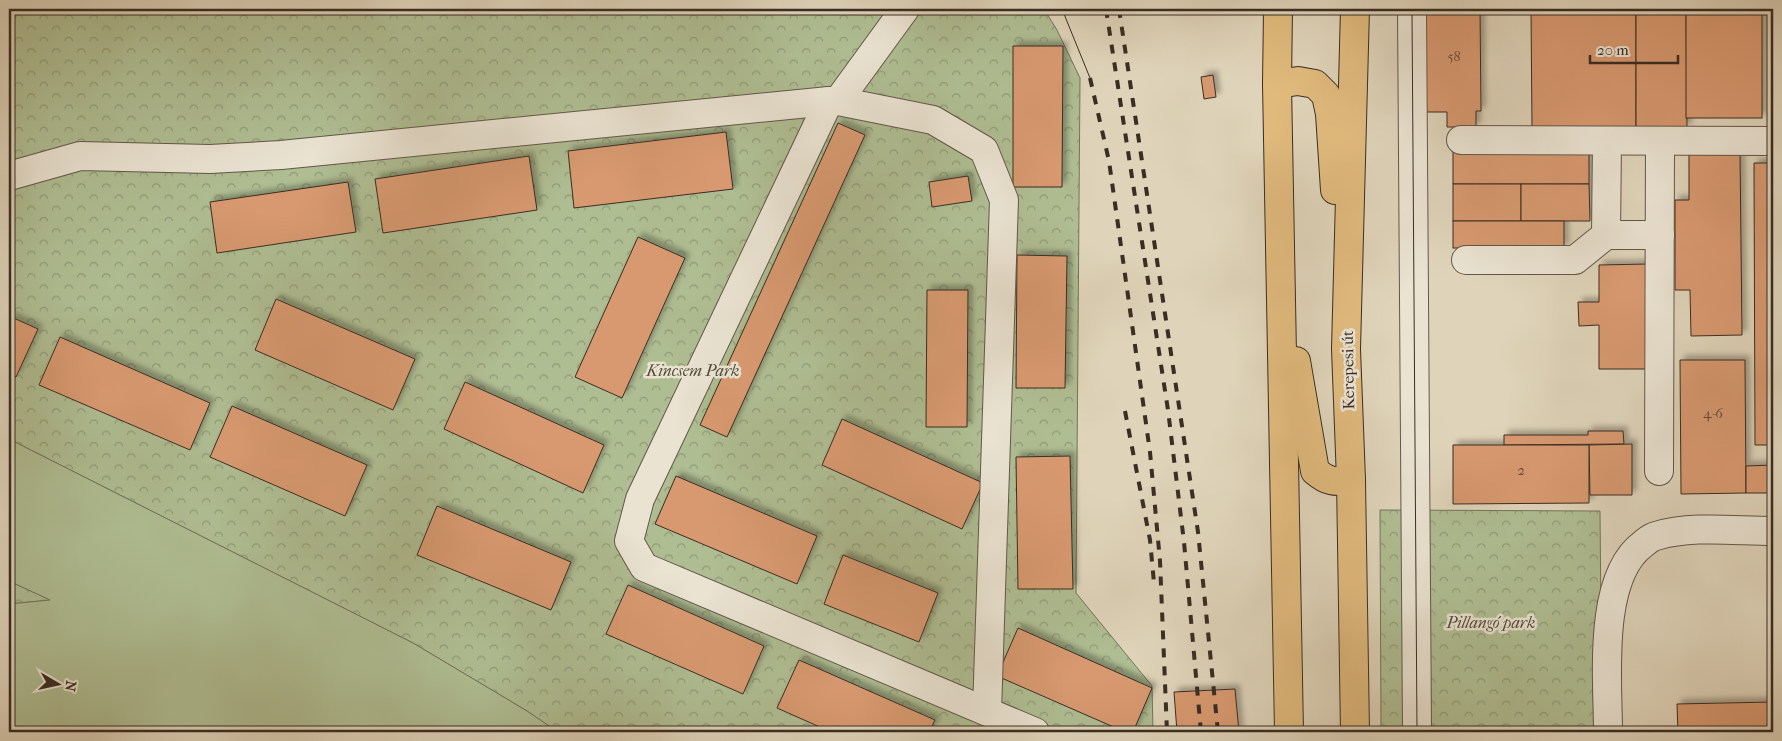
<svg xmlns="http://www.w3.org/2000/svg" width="1782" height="741" font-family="'IM FELL French Canon',serif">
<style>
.park{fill:url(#park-crowns);stroke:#74755b}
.pitch{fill:#afbd92;stroke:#74755b}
.building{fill:#d8996f;stroke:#3a2d24;filter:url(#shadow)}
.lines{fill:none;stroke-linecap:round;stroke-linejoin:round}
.minor-casing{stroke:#63574a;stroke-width:30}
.major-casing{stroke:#3a2d24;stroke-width:30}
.minor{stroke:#eae3d2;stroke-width:28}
.major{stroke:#e0ba7d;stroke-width:28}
.tram{stroke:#3a2d24;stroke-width:1}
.rail{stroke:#3a2d24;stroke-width:4;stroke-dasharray:9 9;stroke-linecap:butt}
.labels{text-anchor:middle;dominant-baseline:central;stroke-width:5;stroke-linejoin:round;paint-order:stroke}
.number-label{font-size:14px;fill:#624837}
.park-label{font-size:16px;font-style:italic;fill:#514a3a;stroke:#eae3d2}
.street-label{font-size:16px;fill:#3a2d24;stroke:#eae3d2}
</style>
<defs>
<pattern id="park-crowns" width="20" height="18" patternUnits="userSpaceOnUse" patternTransform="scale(1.25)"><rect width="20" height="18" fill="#afbd92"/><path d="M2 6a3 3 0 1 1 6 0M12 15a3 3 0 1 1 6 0" fill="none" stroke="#8f9a77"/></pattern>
<filter id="shadow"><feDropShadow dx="4.5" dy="-4.5" stdDeviation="2.5" flood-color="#0004"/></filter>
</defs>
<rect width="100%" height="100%" fill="#dfd4ba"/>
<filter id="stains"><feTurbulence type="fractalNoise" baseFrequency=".004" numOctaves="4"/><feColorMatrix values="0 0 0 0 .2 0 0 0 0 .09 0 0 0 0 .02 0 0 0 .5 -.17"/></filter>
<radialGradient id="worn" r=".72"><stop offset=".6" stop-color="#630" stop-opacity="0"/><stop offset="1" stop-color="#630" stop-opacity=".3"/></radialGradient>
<g class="park">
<path d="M9,9H1044L1057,30L1080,78L1076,593L1152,686L1153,732H558L527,711L413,643L9,439Z"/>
<path d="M1380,510L1600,511L1602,732H1381Z"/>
<path d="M9,581L51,600L9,604Z"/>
</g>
<path class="pitch" d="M9,439L413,643L527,711L558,732H9V604L50,600L9,581Z"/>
<g class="building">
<path d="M1425,9H1480L1481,111H1476V127H1447V112H1425Z"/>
<path d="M1531,9H1636V128L1532,129Z"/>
<path d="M1636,9H1686L1687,128H1636Z"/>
<rect x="1686" y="9" width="76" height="109"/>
<path d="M1013,46H1063L1062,187H1013Z"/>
<path d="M1213,75L1216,97L1204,99L1201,77Z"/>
<path d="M838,123L865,135L727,437L700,425Z"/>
<path d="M726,132L733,189L574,208L568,151Z"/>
<path d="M1589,149V184H1453V150Z"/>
<path d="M1740,152L1742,335L1691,336L1690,290H1675V200H1689V153Z"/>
<path d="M529,156L537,210L383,233L375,179Z"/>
<path d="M1754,163H1773V445H1755Z"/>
<path d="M968,176L972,201L932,207L929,182Z"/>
<path d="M348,182L356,232L217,253L210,202Z"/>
<rect x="1453" y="184" width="68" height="37"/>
<path d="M1521,184H1589L1590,221H1521Z"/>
<rect x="1453" y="221" width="111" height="27"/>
<path d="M638,237L685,258L622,398L575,377Z"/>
<path d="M1017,255L1067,256L1065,388H1016Z"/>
<path d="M1647,264V369H1599V325L1579,326L1578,302H1599V265Z"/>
<path d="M927,290H968L967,427H926Z"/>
<path d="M276,299L415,359L393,410L255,350Z"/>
<path d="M9,316L38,329L16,377L9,373Z"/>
<path d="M60,337L210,403L190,450L39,385Z"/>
<path d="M1680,360H1745L1746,493L1681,494Z"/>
<path d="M465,382L604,445L583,493L444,429Z"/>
<path d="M232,406L367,465L345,516L210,457Z"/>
<path d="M842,419L983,483L962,529L822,465Z"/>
<path d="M1588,431H1623L1624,444L1504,445V435H1588Z"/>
<path d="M1632,444V495H1590L1589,445Z"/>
<path d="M1453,445H1589V503L1453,504Z"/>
<path d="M1070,456L1073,589H1018L1016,457Z"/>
<path d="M1773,465V493H1746V466Z"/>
<path d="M676,476L817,536L797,584L655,524Z"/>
<path d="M437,506L571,562L551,610L417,555Z"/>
<path d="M843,555L938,593L919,642L824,604Z"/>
<path d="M628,585L764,646L743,694L606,634Z"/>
<path d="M1018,628L1152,688L1133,732H1125L997,676Z"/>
<path d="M799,660L935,720L929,732H831L777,708Z"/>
<path d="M1235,689L1239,732H1177L1174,692Z"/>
<path d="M1773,702V732H1678L1677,704Z"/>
</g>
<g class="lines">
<defs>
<g id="minor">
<path d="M1412,9L1417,732"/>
<path d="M829,101L640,499L629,541L644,567L1035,732"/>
<path d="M838,101L905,9"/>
<path d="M1461,140L1773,141"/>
<path d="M9,176L80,156L210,159L281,155L829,101H838L933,120L984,150L1004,200L987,711"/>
<path d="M1606,235L1607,141"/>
<path d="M1466,260H1575L1606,235H1660"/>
<path d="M1659,471L1660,141"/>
<path d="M1608,732C1608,681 1597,578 1643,544C1647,541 1651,537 1656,536C1692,525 1735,531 1773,531"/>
</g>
<g id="major">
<path d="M1278,9L1277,84L1289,732"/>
<path d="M1277,84L1298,81L1315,84L1326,95L1330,114L1335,190"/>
<path d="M1296,361L1315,471C1328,482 1334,482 1351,480"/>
<path d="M1355,732L1351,480L1346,349L1355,9"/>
</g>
</defs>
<use href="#minor" class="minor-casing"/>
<use href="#major" class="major-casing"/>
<use href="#minor" class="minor"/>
<use href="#major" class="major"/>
<g class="tram">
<path d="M1062,9L1090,78"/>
<path d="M1412,9L1417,732"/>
</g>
<g class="rail">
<path d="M1106,9L1168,410L1184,542L1201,732"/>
<path d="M1119,9L1198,532L1218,732"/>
<path d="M1090,78L1109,161L1150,452L1160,561L1167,732"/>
<path d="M1125,411L1150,540L1154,583"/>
</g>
</g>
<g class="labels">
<g class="number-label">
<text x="1454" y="56">58</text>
<text x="1713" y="413">4-6</text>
<text x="1521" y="470">2</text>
</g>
<g class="park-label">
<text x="693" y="370">Kincsem Park</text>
<text x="1491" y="622">Pillangó park</text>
</g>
<g class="street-label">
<text transform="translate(1348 370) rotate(-91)">Kerepesi út</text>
</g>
</g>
<rect width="1782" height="741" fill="none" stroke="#dfd4ba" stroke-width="30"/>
<rect x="10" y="10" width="1762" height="721" fill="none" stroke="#3a2d24" stroke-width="2.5"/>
<rect x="15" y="15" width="1752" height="711" fill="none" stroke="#3a2d24"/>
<g transform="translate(58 684) rotate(99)" stroke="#eae3d2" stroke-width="4" paint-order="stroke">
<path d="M0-4L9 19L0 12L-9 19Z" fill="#3a2d24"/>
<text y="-8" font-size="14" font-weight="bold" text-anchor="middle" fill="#3a2d24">N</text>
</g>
<path d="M1590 55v8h88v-8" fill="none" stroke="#3a2d24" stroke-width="2.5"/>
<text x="1597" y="55" font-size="15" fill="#3a2d24" stroke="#eae3d2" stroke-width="4" paint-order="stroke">20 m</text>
<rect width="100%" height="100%" filter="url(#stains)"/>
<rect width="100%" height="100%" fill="url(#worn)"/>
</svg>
